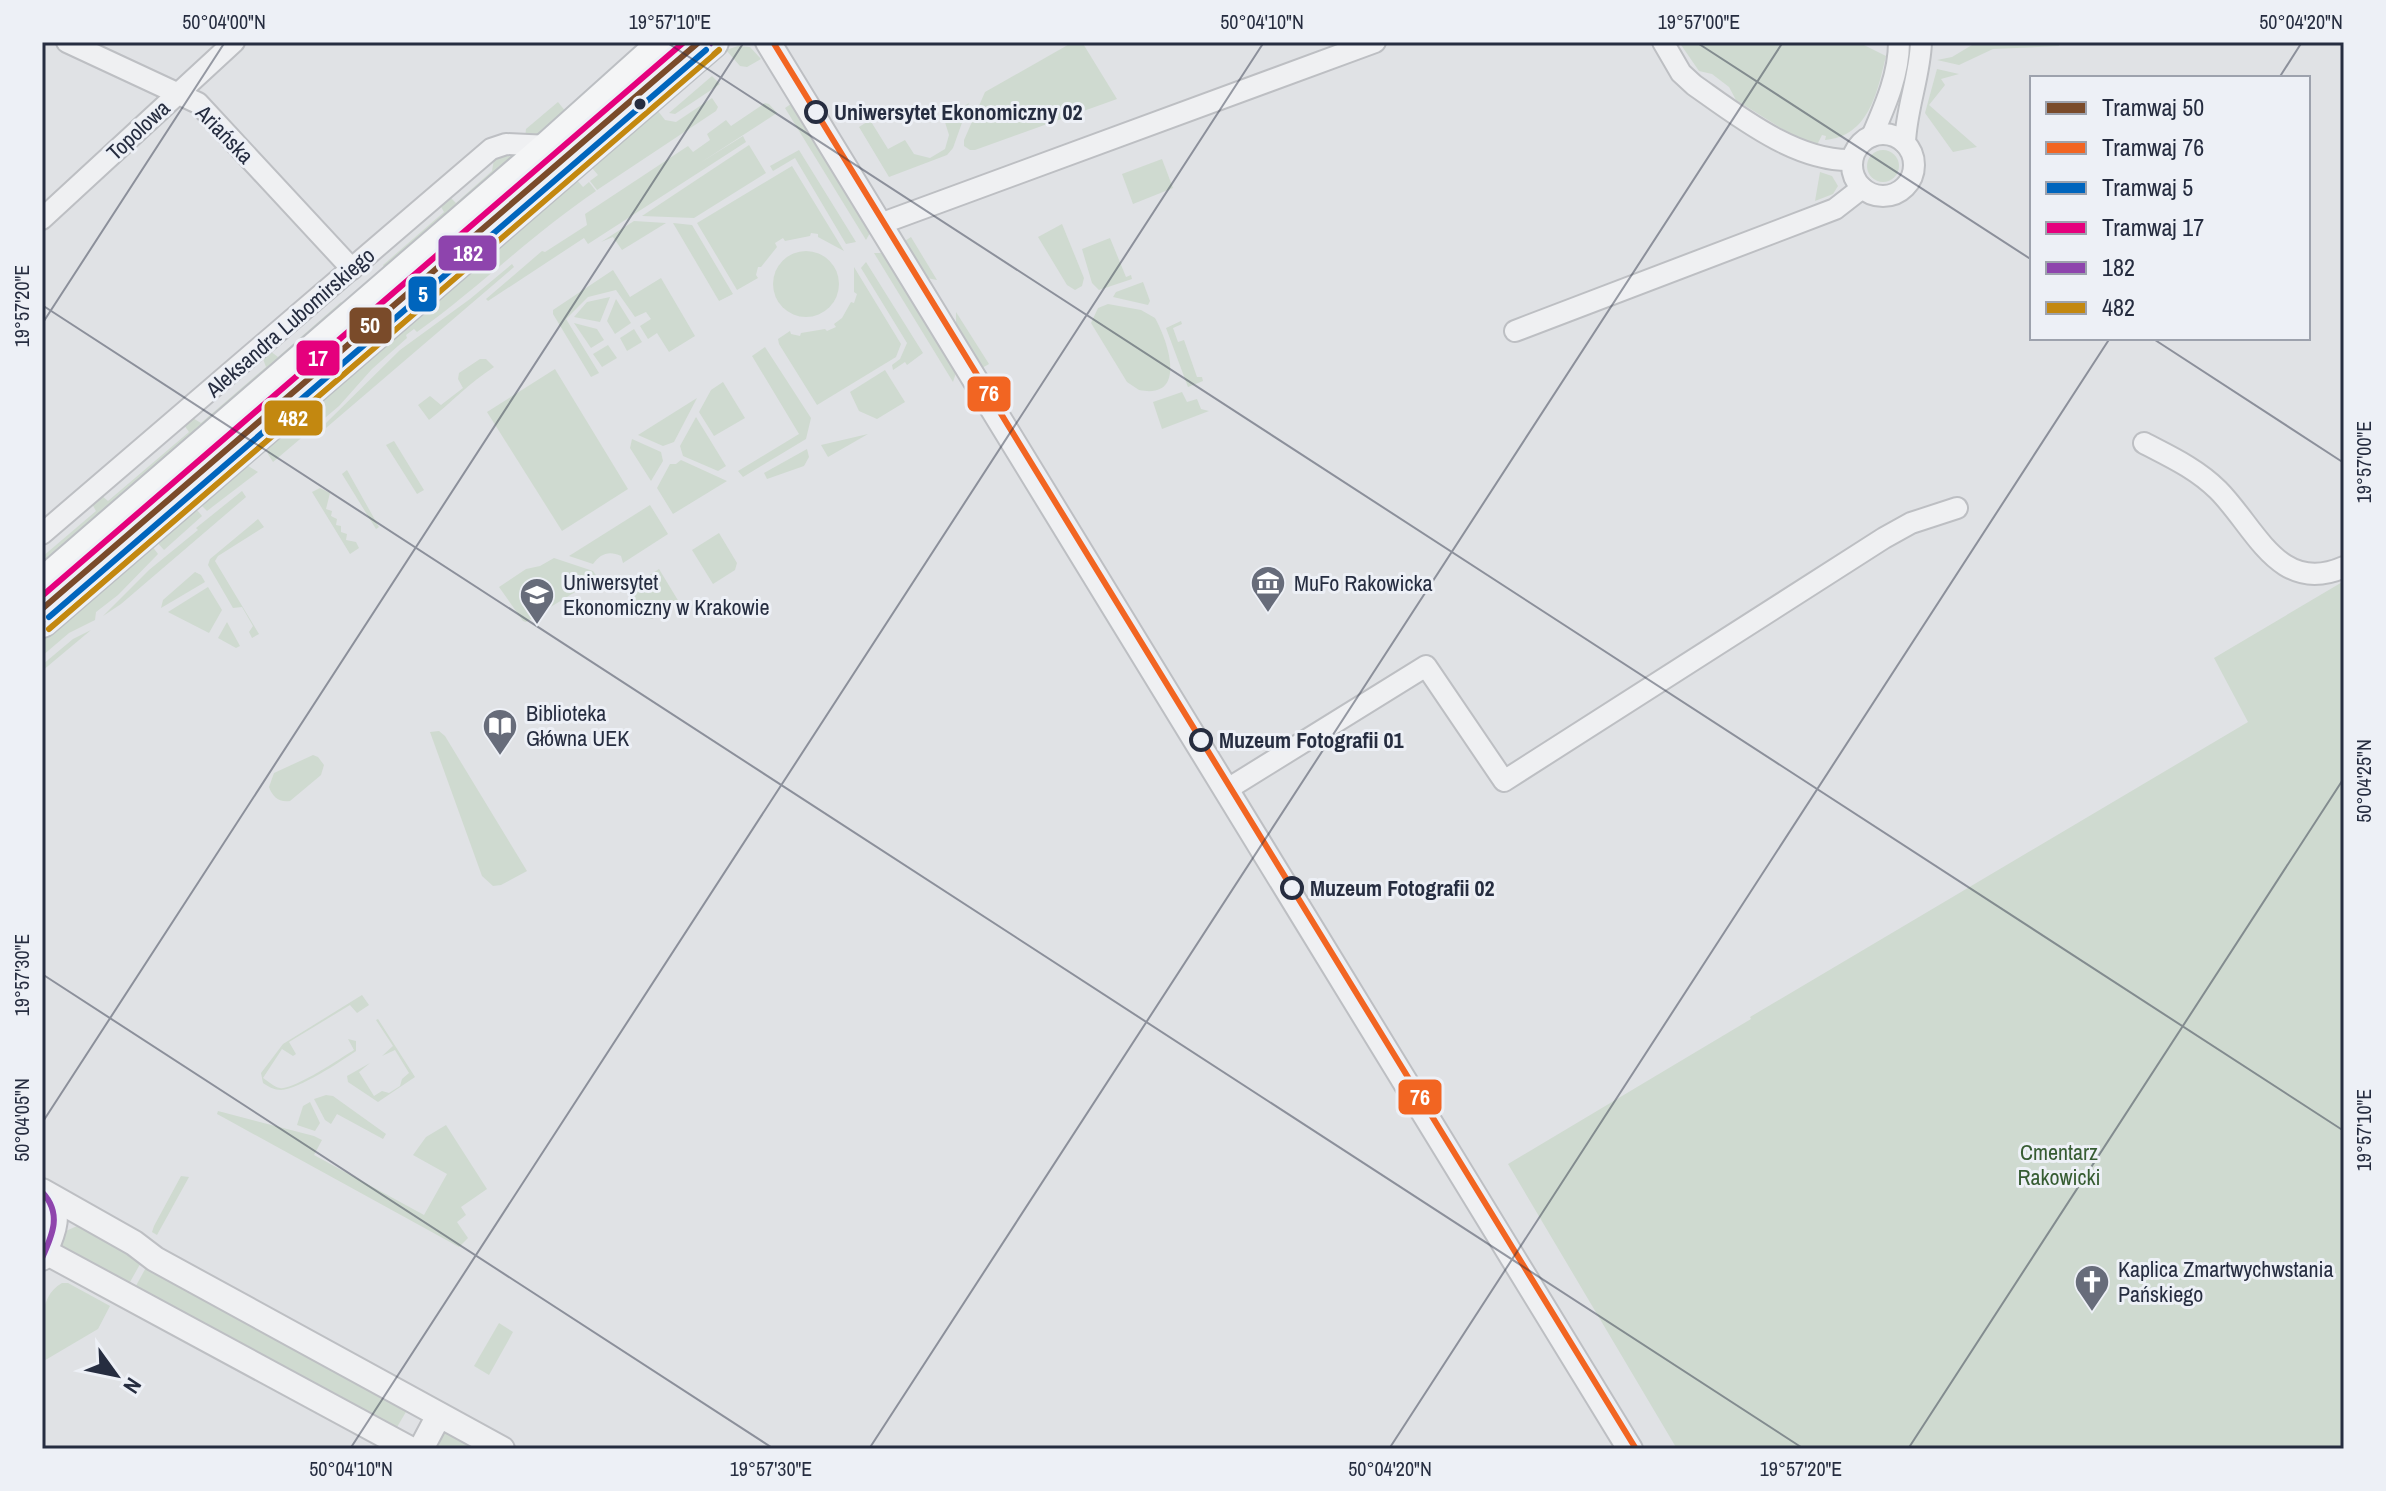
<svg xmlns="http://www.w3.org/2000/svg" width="2386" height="1491" font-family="'Archivo Narrow',sans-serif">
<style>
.green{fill:#cfdad0}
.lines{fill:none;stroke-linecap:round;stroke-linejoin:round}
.minor-casing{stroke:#bdbfc3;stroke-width:24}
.tertiary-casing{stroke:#bdbfc3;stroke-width:28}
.primary-casing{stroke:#bcbfc3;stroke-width:36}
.minor{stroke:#eff0f2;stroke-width:20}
.tertiary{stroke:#eff0f2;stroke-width:24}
.primary{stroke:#f4f5f6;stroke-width:32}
.bus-1-casing{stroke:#edf0f6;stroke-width:12}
.bus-2-casing{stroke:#edf0f6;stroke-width:12}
.bus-1{stroke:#8e44ad;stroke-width:6}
.bus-2{stroke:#c38810;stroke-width:6}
.tram-1-casing{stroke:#edf0f6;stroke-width:12}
.tram-2-casing{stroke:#edf0f6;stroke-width:12}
.tram-3-casing{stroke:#edf0f6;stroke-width:12}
.tram-4-casing{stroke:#edf0f6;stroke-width:12}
.tram-1{stroke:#7a4b2a;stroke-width:6}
.tram-2{stroke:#f26522;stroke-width:6}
.tram-3{stroke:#0065bd;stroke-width:6}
.tram-4{stroke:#e5007d;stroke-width:6}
.ticks{fill:none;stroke:#262d40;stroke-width:2;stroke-opacity:0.45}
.bus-dot{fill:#262d40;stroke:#edf0f6;stroke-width:3}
.stop-dot{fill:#edf0f6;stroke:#262d40;stroke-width:4}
.labels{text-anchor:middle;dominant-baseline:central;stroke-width:6;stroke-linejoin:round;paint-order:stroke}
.stop-label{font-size:22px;font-weight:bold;fill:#262d40;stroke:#edf0f6;text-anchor:start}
.street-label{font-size:22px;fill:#262d40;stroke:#edf0f6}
.poi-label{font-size:22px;fill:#262d40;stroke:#edf0f6;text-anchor:start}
.park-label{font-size:22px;fill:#365c32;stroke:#edf0f6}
.line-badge{stroke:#edf0f6;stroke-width:3}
.badge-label{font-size:22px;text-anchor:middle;font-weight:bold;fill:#fff}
.neatline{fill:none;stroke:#262d40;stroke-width:3}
.ticks-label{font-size:20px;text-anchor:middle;fill:#262d40}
</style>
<rect width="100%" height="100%" fill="#e0e2e5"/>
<g class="green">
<path d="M1073,42H1082L1117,99L975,150H970L964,146V140L985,92Z"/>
<path d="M1679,42H1858L1886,56C1877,93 1869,136 1825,140L1826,136L1822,135L1817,145L1795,137L1736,100L1729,87L1712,74L1699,71Z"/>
<path d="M1977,42H2059V46L1993,49L1959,65L1937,60L1952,57Z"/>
<path d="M738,46L750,47L761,59L747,67L740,66L726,50Z"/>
<path d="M1937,69L1959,74L1941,79L1945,85L1929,105L1977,147L1953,152L1925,113Z"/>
<path d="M712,76L720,84L675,114L669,113Z"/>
<path d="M712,98L718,107L716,111L597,190L590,181L598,175L592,168L576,179L583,187L589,182L596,191C531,235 480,287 417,332L414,329L406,335L407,338L372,369L339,406L273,462L268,454L266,445L556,191L658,111L665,120L676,122Z"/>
<path d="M558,102L566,112L546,136L525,138L526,129Z"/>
<path d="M765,103L769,104L777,113L700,163L743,136L746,142L588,244L584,238L488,301L486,299L542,251L545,252L587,225L585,214L688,146L693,152L710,140L707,134L726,120L731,126Z"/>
<path d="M969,103L953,148L947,155L889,177L859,127L870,120L888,149L905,140L914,154L930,158L945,149L949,135L944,119Z"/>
<path d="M791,104L870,233L866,240L785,108Z"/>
<path d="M749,145L766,173L694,218L642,216Z"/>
<circle cx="1883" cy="166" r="16"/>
<path d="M799,150L856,242L846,244L795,158L773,171L770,166Z"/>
<path d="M495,153H519L42,569V557L96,511L92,504L101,495L108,501L189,432L184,425L191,417L201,423L266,367L262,356L270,351L278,357L341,302L343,305L385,269L383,265L444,212L440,205L450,197L456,203L492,171Z"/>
<path d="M1162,159L1173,188L1133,204L1122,174Z"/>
<path d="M792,166L844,251L818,237V234L811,233L810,236L785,241L783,238L775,243L777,247L761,267H758L756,275L758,278L737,290L697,223Z"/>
<path d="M1820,172L1832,176L1838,186L1833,194L1815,201Z"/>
<path d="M634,221L666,223L622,250L613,237L601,242Z"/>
<path d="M673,223L692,225L733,294L719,301Z"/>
<path d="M1062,224L1084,278L1082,286L1075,290L1067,285L1038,237Z"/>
<path d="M911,237L937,280L927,278L905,241Z"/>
<path d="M1110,238L1126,277L1131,275L1132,279L1099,290L1092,283L1082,249Z"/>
<circle cx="806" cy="284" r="33"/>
<path d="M874,253H882L956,373L953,382Z"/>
<path d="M866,262L923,353L907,365L905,362L893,370L892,365L900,359L907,343L861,268Z"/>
<path d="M512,264L514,267L326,428V423L400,350L470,299Z"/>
<path d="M854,267L901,344L896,357L817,405L779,344L778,339L790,331L791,334L800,336L801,333L825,329L827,331L836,327L834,324L842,318L851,302L854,303L857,294L854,292Z"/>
<path d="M613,270L630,297L661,278L695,336L669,352L657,333L648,339L640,326L651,319L646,312L635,317L616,290L588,297L566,319L599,373L591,377L553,314V310Z"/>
<path d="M1143,282L1150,301L1148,305L1113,297L1116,292Z"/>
<path d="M610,297L600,322L574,317L587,302Z"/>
<path d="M616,299L631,323L615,334L607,321Z"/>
<path d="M1108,304L1141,310L1155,318C1168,341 1188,400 1139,390L1127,382L1091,323L1098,308Z"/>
<path d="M956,312L989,364L982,368L956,325Z"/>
<path d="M1181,321L1182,324L1173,328L1178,342L1184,340L1197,377H1202L1203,381L1188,387L1166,328Z"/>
<path d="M574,323L597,329L604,340L591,348Z"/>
<path d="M634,329L642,342L627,351L620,338Z"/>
<path d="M608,345L617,358L602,367L593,354Z"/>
<path d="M765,347L811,418L806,439L743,477L738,471L799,434L752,356Z"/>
<path d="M480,359H486L494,367C469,383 452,402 429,420L418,405L430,396L441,405L463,388L458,379L459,373Z"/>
<path d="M555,369L628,489L562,531L487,412Z"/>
<path d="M885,370L905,402L877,419L859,411L850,392Z"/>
<path d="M723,382L745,418L714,436L699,412L711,390Z"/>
<path d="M1182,392L1187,402L1197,399L1201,409L1209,411L1162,429L1153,402Z"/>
<path d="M697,398L674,442L663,446L638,435Z"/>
<path d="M696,417L726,466L718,471L683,456L680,446Z"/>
<path d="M868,434L828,457L821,445Z"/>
<path d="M632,439L661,452L663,461L651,481L630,448Z"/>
<path d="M394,441L424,490L417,494L386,445Z"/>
<path d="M807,449L809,457L804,466L767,479L764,473Z"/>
<path d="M681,460L727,481L673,514L657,488L670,464H676Z"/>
<path d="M245,464L258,472L207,511L201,505Z"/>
<path d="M347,470L379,527L376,529L342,474Z"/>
<path d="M320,488L330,493L326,509L332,511L331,516L337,519L336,525L341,526V532L347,534L346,540L356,542L359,548L350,554L312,492Z"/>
<path d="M242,491L246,497L121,604L103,616L149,570L198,530L196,528Z"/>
<path d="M650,505L668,534L623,563L621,556C609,550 600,554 593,564L569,556Z"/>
<path d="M196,509L202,516L164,550L157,542Z"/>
<path d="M258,519L264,527L218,556L215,561L259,634L252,638L249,632L253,626L242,607L233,608L208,565L210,559Z"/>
<path d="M719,533L737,563L735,570L713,584L692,550Z"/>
<path d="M152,546L158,554L118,595L96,612L95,620L69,633L42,656V635Z"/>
<path d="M554,558L593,571L598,578L526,622L523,621L499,587L526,569L540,566Z"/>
<path d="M659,569L679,602L652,619L645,617L627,590Z"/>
<path d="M195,572L201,575L205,582L161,608L163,600Z"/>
<path d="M2344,581V1449H1677L1508,1164L1751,1019L1750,1017L2248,722L2214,658Z"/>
<path d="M208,587L222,610L209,633L168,612Z"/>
<path d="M227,622L240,646L236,648L218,638Z"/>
<path d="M91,630L42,671V665L73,639Z"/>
<path d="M439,731L445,736L527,871L501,885L493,886L482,876L430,732Z"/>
<path d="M313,755L318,757L324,765L321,775L290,801C279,803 272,796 269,787L274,773Z"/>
<path d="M362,995L369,1005L357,1013L350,1005L289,1042L296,1054L293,1056L282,1049L263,1078C268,1081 274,1087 280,1088C292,1091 341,1058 354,1050L348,1039L356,1041V1051C340,1062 299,1089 281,1090C274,1090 269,1087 263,1083L261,1073L283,1044Z"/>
<path d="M378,1019L415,1077L378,1102L348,1082L347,1076L370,1063L359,1072L374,1096L382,1091L389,1093L400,1086L402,1079L409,1073L395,1050L382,1056L393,1046L376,1020Z"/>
<path d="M326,1095L333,1096L386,1134L383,1139L337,1114L331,1124L325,1120L314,1099Z"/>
<path d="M310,1102L320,1123L315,1131L297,1125L303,1106Z"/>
<path d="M218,1111L314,1136L322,1140L314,1155L424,1215L447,1174L413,1155L426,1137L446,1125L487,1189L461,1207L466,1215L457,1222L468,1238L459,1247L228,1120L217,1114Z"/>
<path d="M181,1176L189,1177L157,1235L152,1232L154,1226Z"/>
<path d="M77,1226L143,1259L126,1289L61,1248L66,1231Z"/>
<path d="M149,1262L410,1405L393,1434L132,1293Z"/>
<path d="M62,1283H68L110,1306L98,1329L42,1362C42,1337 36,1297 62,1283Z"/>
<path d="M499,1323L513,1332L489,1375L474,1366Z"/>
<path d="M442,1429L492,1449H433Z"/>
</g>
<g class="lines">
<defs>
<g id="minor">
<path d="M67,42L198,103L352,269"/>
<path d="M1663,42L1681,73L1694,85C1738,116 1796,162 1852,160"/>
<circle cx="1883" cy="165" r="31"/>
<path d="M1872,136C1885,106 1899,75 1899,42"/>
<path d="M1905,143C1906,109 1920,76 1921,42"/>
<path d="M42,219L234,42"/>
<path d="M880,224L1375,42"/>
<path d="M1515,331L1835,209L1862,188"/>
<path d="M2144,443C2171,457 2197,469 2218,490C2256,528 2279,596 2344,567"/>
<path d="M42,534L491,149L506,144L550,146"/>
<path d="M1226,790L1426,666L1504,781L1884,538L1911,523L1957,508"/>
</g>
<g id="tertiary">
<path d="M768,42L1630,1449"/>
<path d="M42,1191L134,1243L155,1259L502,1449"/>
<path d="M42,1192C65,1211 52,1236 42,1258"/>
<path d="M42,1250L410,1449"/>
<path d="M421,1449L439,1415"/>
</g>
<g id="primary">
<path d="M42,585L550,146L666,42"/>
<path d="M42,621L712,42"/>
</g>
</defs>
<use href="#minor" class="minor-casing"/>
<use href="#tertiary" class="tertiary-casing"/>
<use href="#primary" class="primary-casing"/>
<use href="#minor" class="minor"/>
<use href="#tertiary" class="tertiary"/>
<use href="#primary" class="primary"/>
<defs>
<g id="bus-1">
<path d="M42,621L712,42"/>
<path d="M42,1192C62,1213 53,1234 42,1258"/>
</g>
<path id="bus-2" d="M49,629L719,50"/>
</defs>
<use href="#bus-1" class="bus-1-casing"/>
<use href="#bus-2" class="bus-2-casing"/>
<use href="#bus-1" class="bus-1"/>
<use href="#bus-2" class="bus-2"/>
<defs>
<path id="tram-1" d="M42,609L699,42"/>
<path id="tram-2" d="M773,42L1636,1449"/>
<path id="tram-3" d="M49,617L706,50"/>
<path id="tram-4" d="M42,596L684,42"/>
</defs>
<use href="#tram-1" class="tram-1-casing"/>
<use href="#tram-2" class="tram-2-casing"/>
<use href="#tram-3" class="tram-3-casing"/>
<use href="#tram-4" class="tram-4-casing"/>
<use href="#tram-1" class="tram-1"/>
<use href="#tram-2" class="tram-2"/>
<use href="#tram-3" class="tram-3"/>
<use href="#tram-4" class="tram-4"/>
</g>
<path class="ticks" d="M666,42L2344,1131M1696,42L2032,260M2279,78L2302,42M42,305L1804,1449M42,324L225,42M2152,338L2344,463M42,974L774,1449M42,1123L744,42M350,1449L1264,42M869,1449L1783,42M1389,1449L2110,338M1908,1449L2344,778"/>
<defs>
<symbol id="museum-pin" viewBox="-11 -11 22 30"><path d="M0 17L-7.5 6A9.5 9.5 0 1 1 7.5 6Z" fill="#676c7a" stroke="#edf0f6"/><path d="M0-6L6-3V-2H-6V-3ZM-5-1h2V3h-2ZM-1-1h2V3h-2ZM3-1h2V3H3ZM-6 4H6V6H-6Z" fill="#fff"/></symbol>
<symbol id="university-pin" viewBox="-11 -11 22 30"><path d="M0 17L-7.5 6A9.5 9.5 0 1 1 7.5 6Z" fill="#676c7a" stroke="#edf0f6"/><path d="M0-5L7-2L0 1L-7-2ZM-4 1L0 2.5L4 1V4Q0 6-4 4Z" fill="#fff"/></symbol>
<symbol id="library-pin" viewBox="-11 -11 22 30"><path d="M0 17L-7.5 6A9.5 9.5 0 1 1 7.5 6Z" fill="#676c7a" stroke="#edf0f6"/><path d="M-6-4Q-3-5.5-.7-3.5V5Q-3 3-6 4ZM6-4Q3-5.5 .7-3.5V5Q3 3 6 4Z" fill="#fff"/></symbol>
<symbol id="church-pin" viewBox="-11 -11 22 30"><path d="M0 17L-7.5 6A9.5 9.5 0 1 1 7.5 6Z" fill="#676c7a" stroke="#edf0f6"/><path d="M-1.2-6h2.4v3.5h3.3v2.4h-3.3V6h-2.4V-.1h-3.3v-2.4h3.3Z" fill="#fff"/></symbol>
</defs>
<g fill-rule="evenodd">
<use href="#museum-pin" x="1248" y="563" width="40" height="54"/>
<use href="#university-pin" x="517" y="575" width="40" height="54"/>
<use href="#library-pin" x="480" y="706" width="40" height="54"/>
<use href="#church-pin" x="2072" y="1262" width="40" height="54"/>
</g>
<circle class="bus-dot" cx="640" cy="104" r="7"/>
<g class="stop-dot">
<circle cx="816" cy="112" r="10"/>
<circle cx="1201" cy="740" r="10"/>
<circle cx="1292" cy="888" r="10"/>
</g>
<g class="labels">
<g class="stop-label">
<text x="834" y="112">Uniwersytet Ekonomiczny 02</text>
<text x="1219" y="740">Muzeum Fotografii 01</text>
<text x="1310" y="888">Muzeum Fotografii 02</text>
</g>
<g class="street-label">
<text transform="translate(138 130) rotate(-43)">Topolowa</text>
<text transform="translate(225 134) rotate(46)">Ariańska</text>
<text transform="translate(290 322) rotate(-41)">Aleksandra Lubomirskiego</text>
</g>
<g class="poi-label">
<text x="563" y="582">Uniwersytet<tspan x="563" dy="25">Ekonomiczny w Krakowie</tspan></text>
<text x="1294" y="583">MuFo Rakowicka</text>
<text x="526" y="713">Biblioteka<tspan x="526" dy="25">Główna UEK</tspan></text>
<text x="2118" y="1269">Kaplica Zmartwychwstania<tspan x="2118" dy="25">Pańskiego</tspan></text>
</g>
<g class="park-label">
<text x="2059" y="1152">Cmentarz<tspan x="2059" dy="25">Rakowicki</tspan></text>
</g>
</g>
<g class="line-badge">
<rect x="437" y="234" width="61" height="38" rx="8" fill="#8e44ad"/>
<rect x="407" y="275" width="31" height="38" rx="8" fill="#0065bd"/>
<rect x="348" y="306" width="45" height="39" rx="8" fill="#7a4b2a"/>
<rect x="295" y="339" width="46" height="38" rx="8" fill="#e5007d"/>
<rect x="966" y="375" width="46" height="38" rx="8" fill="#f26522"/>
<rect x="263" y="399" width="61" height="38" rx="8" fill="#c38810"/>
<rect x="1397" y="1078" width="46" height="38" rx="8" fill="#f26522"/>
</g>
<g class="badge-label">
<text x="468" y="261">182</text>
<text x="423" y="302">5</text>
<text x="370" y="333">50</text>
<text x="318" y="366">17</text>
<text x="989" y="401">76</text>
<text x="293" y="426">482</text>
<text x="1420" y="1105">76</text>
</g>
<rect width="2386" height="1491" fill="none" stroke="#edf0f6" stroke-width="88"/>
<rect x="2030" y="76" width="280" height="264" fill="#edf0f6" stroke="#9da2ad" stroke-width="2"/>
<rect x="2046" y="102" width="40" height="12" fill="#7a4b2a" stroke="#9da2ad" stroke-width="2"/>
<text x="2102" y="116" font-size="24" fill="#262d40">Tramwaj 50</text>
<rect x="2046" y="142" width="40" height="12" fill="#f26522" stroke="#9da2ad" stroke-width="2"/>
<text x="2102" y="156" font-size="24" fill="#262d40">Tramwaj 76</text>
<rect x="2046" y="182" width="40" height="12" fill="#0065bd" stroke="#9da2ad" stroke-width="2"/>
<text x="2102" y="196" font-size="24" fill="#262d40">Tramwaj 5</text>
<rect x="2046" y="222" width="40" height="12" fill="#e5007d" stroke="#9da2ad" stroke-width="2"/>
<text x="2102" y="236" font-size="24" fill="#262d40">Tramwaj 17</text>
<rect x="2046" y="262" width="40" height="12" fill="#8e44ad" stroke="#9da2ad" stroke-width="2"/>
<text x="2102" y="276" font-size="24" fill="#262d40">182</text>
<rect x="2046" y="302" width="40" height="12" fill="#c38810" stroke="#9da2ad" stroke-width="2"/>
<text x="2102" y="316" font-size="24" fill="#262d40">482</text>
<g transform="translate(116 1375) rotate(123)" stroke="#edf0f6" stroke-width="6" paint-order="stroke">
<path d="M0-6L14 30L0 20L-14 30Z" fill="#262d40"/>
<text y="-12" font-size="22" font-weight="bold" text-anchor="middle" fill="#262d40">N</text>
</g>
<rect x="44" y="44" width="2298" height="1403" class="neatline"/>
<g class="ticks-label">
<text x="224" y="29">50°04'00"N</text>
<text x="670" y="29">19°57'10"E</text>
<text x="1262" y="29">50°04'10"N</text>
<text x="1699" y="29">19°57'00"E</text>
<text x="2301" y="29">50°04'20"N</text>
<text transform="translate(22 306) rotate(-90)" y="7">19°57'20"E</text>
<text transform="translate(2364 462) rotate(-90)" y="7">19°57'00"E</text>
<text transform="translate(2364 781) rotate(-90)" y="7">50°04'25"N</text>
<text transform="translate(22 975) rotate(-90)" y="7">19°57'30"E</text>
<text transform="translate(22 1120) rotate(-90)" y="7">50°04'05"N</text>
<text transform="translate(2364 1130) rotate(-90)" y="7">19°57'10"E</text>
<text x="351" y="1476">50°04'10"N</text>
<text x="771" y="1476">19°57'30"E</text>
<text x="1390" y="1476">50°04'20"N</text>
<text x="1801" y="1476">19°57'20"E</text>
</g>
</svg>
